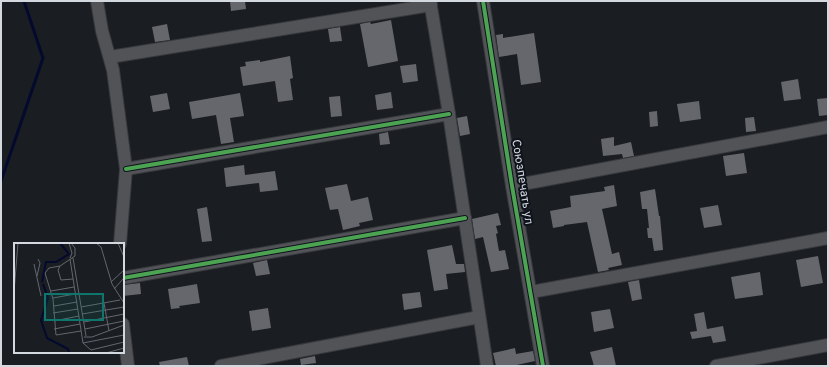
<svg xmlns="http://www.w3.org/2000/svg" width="829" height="367" font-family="Overpass,sans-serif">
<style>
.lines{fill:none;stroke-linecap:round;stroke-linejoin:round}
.stream{stroke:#040a2e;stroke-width:3}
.building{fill:#65676c}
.minor-casing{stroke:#37393d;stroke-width:14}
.minor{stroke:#515357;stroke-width:12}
.cycleway-casing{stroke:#0e131c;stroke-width:6}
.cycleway{stroke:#4ca352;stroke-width:4}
.labels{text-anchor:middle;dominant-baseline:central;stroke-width:4;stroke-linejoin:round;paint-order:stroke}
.street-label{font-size:12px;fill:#d4d8df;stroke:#0e131c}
.inset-river{fill:none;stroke:#040a2e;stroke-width:2}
.inset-road{fill:none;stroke:#64686e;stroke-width:1}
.view{fill:#0f766e;fill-opacity:0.15;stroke:#0f766e;stroke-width:2}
.inset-edge{fill:none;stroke:#d4d8df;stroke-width:2}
</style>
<rect width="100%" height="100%" fill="#1a1d22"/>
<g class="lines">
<path class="stream" d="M1,181L43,58L24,1"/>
</g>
<g class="building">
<path d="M230,1H245L246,9L231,11Z"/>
<path d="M391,20L398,61L368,67L360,24L370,22L371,24Z"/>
<path d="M167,24L170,40L155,42L152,27Z"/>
<path d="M340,27L342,41L330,42L328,29Z"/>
<path d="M534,33L541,82L521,85L517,54L499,57L496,35L503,34V38Z"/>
<path d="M290,56L293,78L290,79L293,100L278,102L275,81L243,86L240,67L246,66L245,62L260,60V62Z"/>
<path d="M416,64L418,81L403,83L400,66Z"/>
<path d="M798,79L801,99L784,101L781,82Z"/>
<path d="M391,92L393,108L377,110L375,95Z"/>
<path d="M167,93L170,109L153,112L150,96Z"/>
<path d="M240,93L244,116L230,118L234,142L221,144L216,115L192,119L189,102Z"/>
<path d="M340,96L342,116L331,117L329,97Z"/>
<path d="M828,98V115L819,116L817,99Z"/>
<path d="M699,101L701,119L680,122L677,104Z"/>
<path d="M657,111L658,126L650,127L649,112Z"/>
<path d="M467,116L470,134L460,136L457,118Z"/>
<path d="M754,117L756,131L746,132L745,118Z"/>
<path d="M388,132L390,144L380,145L379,134Z"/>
<path d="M614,137V146L631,142L634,156L623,158L622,154L603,156L601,139Z"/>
<path d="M744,153L747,173L726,176L723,156Z"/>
<path d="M244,165L245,175L275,171L278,190L260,192L259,183L226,187L224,168Z"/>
<path d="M347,184L351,201L368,197L373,220L359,223L360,226L343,230L338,209L330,210L325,188Z"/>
<path d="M614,185L617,206L602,209L612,254L619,252L622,265L608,268L609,270L598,272L587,222L564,225V226L553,228L550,211L571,207L570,196L605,191L604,187Z"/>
<path d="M655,189L659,216H660L663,250L654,251L652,238H648L647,228H649L647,209H642L640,192Z"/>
<path d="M718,205L722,225L704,228L700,208Z"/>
<path d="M207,207L212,241L202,242L197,209Z"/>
<path d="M498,213L501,225L496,226L498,233L496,234L499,251L505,250L509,269L491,272L483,237L475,239L472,219Z"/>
<path d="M452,245L456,264H464L465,272L446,274L448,289L434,291L427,250Z"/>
<path d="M818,256L823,283L801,287L796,260Z"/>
<path d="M267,260L270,274L256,276L253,263Z"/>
<path d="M760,272L763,295L735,299L731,277Z"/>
<path d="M639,280L642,299L632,301L628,282Z"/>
<path d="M140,283L141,294L123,296V285Z"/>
<path d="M197,284L200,303L179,306L180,308L171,309L168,289Z"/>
<path d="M420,292L422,307L404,310L402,294Z"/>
<path d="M268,308L271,328L252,331L249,311Z"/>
<path d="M610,309L614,328L594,332L591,312Z"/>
<path d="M704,312L707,329L723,326L726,341L713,343L711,336L692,339L690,332L697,331L694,314Z"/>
<path d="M612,347L616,366H594L590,352Z"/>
<path d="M515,348L516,354L533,351L535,361L512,366H496L493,353Z"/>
<path d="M315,356L316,363L301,365L300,359Z"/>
<path d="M187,357L189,366H160L159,362Z"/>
</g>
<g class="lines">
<defs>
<g id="minor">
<path d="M97,1L102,31L113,70L126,169L120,244"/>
<path d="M430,1L449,114L487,366"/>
<path d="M483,1L512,186L543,366"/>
<path d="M110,57L431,5"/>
<path d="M126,169L449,114"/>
<path d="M512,186L828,127"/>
<path d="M123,278L465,218"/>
<path d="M531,292L828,238"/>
<path d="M123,324L128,366"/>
<path d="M221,366L479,317"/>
<path d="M716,366L828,345"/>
</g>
</defs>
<use href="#minor" class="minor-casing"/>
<use href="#minor" class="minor"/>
<defs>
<g id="cycleway">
<path d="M483,1L512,186L543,366"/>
<path d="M126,169L449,114"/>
<path d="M123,278L465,218"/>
</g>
</defs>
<use href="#cycleway" class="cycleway-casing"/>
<use href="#cycleway" class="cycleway"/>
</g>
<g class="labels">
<g class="street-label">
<text transform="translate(522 182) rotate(81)">Союзпечать ул</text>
</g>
</g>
<g transform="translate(14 243)">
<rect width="110" height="110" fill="#1a1d22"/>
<path class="inset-river" d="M28,39L32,19H42L55,11L46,0M29,41L34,55L27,77L33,95L54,106L55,110"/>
<path class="inset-road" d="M55,0L58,10L56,15M57,0L61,5V13L46,23L35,25L31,30L39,56L42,92L67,88M82,0L87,4L98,41L110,60M104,0L110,14M59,15L72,93M56,16L69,100L110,92M20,21L27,53M46,23L44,27L47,37L59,36M23,33L26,20L24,16M97,39L110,27M100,46L110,35M37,48L60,44M0,49L4,0M39,55L61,51M90,60L95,88M40,63L63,59M67,64L106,57M39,70L64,66M68,71L110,64M40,78L65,73M70,79L110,71M40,86L66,81M71,86L110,78M70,94H78L110,82M69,100L77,107L110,99M92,110L110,105"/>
<path class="view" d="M31,51H89V77H31Z"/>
<rect width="110" height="110" class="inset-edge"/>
</g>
<rect width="829" height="367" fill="none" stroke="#d4d8df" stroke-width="4"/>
</svg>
